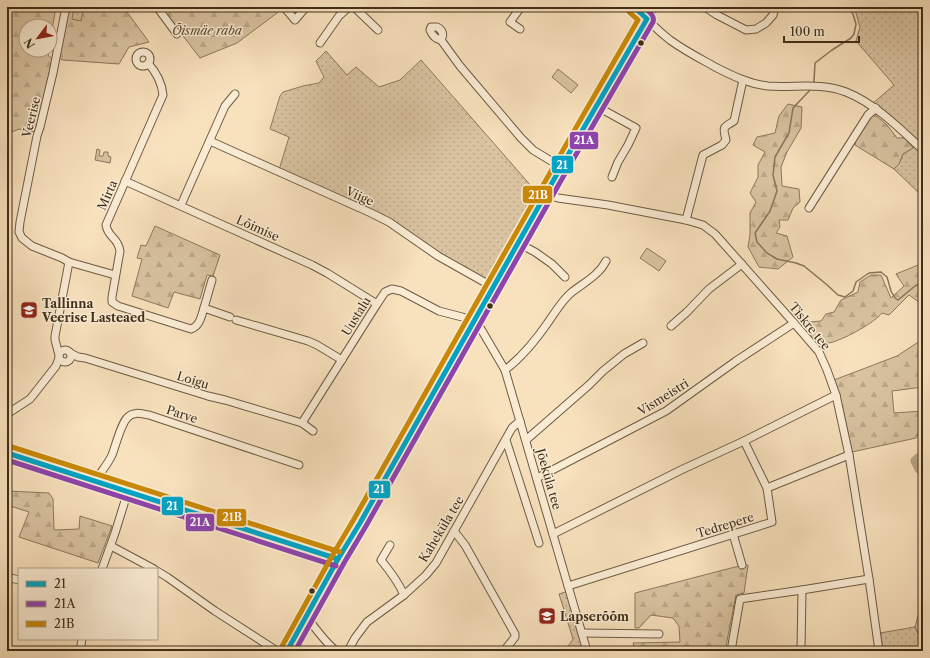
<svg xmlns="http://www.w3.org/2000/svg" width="930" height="658" font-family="'Libre Caslon Text',serif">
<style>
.grass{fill:url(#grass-dots);stroke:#8c785d}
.forest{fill:url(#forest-firs);stroke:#8c785d}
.park{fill:url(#park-crowns);stroke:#8c785d}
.pitch{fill:#d9c3a1;stroke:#8c785d}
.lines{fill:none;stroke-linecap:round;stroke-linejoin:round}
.stream{stroke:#88755a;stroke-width:1.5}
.river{stroke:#b9a485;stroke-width:9}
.minor-casing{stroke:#6d5b42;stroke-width:9}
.minor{stroke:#faecd4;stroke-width:7}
.bus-1-casing{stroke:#faecd4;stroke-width:8}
.bus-2-casing{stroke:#faecd4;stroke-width:8}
.bus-3-casing{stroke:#faecd4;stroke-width:8}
.bus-1{stroke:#03a3c5;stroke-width:5}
.bus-2{stroke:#8e44ad;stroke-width:5}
.bus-3{stroke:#c98806;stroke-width:5}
.bus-dot{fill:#3f2e19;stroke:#faecd4;stroke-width:1.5}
.labels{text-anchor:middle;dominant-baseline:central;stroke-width:3;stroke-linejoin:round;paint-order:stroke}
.park-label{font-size:12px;font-style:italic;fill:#5e4c34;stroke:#faecd4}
.street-label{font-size:12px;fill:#3f2e19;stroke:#faecd4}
.poi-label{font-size:12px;font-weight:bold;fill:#3f2e19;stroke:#faecd4;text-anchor:start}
.line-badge{stroke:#faecd4;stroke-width:1.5}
.badge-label{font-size:11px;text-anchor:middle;font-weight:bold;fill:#fff}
</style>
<defs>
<pattern id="grass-dots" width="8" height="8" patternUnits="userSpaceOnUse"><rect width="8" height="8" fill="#d9c3a1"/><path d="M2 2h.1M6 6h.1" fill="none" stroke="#bba88a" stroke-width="1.8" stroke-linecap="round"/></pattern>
<pattern id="forest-firs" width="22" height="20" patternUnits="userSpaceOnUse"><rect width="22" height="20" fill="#d9c3a1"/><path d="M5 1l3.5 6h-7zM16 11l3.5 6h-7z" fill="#bba88a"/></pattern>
<pattern id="park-crowns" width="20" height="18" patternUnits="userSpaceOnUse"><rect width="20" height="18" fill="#d9c3a1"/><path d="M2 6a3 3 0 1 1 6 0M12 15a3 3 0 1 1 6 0" fill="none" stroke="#bba88a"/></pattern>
</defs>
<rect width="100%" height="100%" fill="#f8e1bd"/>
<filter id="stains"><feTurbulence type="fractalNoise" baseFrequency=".005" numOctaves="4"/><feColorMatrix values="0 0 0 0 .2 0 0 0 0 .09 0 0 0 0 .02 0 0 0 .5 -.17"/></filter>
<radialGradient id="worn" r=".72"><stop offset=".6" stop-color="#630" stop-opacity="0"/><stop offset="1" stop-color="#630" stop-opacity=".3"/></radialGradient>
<g class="grass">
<path d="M852,7H923V146L872,104L894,85L856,41L860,27L856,13Z"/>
<path d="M326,51L347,75L356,67L379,87L400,80L421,60L539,195L490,284L447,259L403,230L279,170L289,137L270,129L280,96L283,92L303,86L319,83L324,77L316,61Z"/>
<path d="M916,146L923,154V197L894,169L899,164L903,154Z"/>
<path d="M565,592L568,593L584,651H565L573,639L559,594Z"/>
<path d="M915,627L923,644V651H883L880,633Z"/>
</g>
<g class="forest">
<path d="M7,7H56L50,41V26H26V50H48V55L52,59L40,118L35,132L19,129L7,134Z"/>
<path d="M70,7H117L124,8L149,42L129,47L119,64L63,60L59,58Z"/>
<path d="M178,7H285L237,43L200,58L167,15Z"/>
<path d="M788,104L802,107L801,128L787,152L781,167L782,186L799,189L800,202L793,208L788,220H779L780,227L776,233L787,236L793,257L778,269L759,267L748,247L750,234V213L756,202L750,193L758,177V165L765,152L753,145L757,137L775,133L779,116Z"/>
<path d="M874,114L887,125L897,138H905L913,148L903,154L899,164L894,169L855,145L856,139L866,121Z"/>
<path d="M155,226L220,255L213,276L207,275L200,299L174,292L168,308L132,296L142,259L137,258L141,245L146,246Z"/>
<path d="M923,263V305L909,295L889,315L882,313C874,323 846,338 833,342C828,344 820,343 814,343L796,320L804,314L810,322L821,321L826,314L834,312L841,300L858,292L860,282L871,275H881L891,298L904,286L896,274Z"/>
<path d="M923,339V387L892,391L894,413L923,411V424L916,438L852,452L842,405L834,380L897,356Z"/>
<path d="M7,491L49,493L53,499L54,530L79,529L80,516L112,526L98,563L19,537L29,512L7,505Z"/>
<path d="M748,565L744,593L736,595L725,651H635L633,643L680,642L679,626L673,618L651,615L639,628H635V593L735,567Z"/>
<path d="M923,598V644L915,627Z"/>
</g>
<g class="park">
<path d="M74,7H84L81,21L72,19Z"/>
<path d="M97,149L100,150L99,156H103L104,152H108V156L111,157L110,163L95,160Z"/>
</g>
<g class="pitch">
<path d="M558,69L578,85L571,93L552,77Z"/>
<path d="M647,248L666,261L659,271L640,258Z"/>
</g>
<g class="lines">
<g class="stream">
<path d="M813,84L814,81L815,63L832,50L851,38L854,34L856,24L853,14L847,7"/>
<path d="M811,89L793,108L789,133L775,157L773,175L777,191L770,211L755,233L757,242L767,253L777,259L796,263L804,266L826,284L838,295L845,297L853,291L856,282L869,273L881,272L887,277L891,291L895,298L898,300L915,286L923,282"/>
</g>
<path class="river" d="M923,457L918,458L915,461L919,469L923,471"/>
<defs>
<g id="minor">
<path d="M157,7L177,34"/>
<path d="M284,7L295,20L306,7"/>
<path d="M354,7L378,30"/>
<path d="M634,7C646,18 657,30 670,40C685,51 701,59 717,68C733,76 749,84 768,86C794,88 821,82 846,92C876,104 900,129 923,150"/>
<path d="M705,7L717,15L746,30L756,29L766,23L773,15L775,7"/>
<path d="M520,29L510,22L521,7"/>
<path d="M441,40C444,35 443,30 437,27H431L430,30C432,35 435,39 441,40L460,66L521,138L533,150L561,167"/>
<path d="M320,43L339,16L349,7"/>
<circle cx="143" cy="59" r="7"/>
<path d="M148,63C156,72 162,84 163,95L106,225C108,238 118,237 120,251L112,297V302L118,306L191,329C200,326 201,317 204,308L230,317"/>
<path d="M596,106L636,128L628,145L618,162L612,177"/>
<path d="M210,141L371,213L389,222L438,256L493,287"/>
<path d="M125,181L312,265L327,273L377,304"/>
<path d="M545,194L558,198L608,205L686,220L703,225L715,234L794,323L819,352L827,370L836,395L849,455L869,579L879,651"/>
<path d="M181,205L225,106L235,94"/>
<path d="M809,208L868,115L876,108"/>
<path d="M686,220L703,155L722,145L726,140C723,127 722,128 734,121L743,80"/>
<path d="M518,243L535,252L552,264L565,277"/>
<path d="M69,262L115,275"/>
<path d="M204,308L212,280"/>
<path d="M236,320L308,341L317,345L342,360"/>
<path d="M671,326L687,312L709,289L742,264"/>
<circle cx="65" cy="356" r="6"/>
<path d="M70,353L78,357L85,358L208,396L225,400L302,423L313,431"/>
<path d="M59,355L55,340V336L69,262L62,258L32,246L22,238L19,232L20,222L37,136L40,127L53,73L66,7"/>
<path d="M505,370C521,358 538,337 549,321C556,311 563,299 572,292C585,282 599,275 606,261"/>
<path d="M7,414L30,399L34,394L56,366L59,358"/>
<path d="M302,423L377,304L385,292L392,289L401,291L439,311L462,317L474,321L481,329L505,370L587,651"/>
<path d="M506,440L539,543"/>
<path d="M526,440L589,385L603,371L624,354L643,343"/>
<path d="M744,441L767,488"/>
<path d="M7,453L338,559"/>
<path d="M537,478L666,411L736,361L794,323"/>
<path d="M95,481C100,473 108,464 112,455C116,445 121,423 128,417C134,411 142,414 149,415L299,465"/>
<path d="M454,531L465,545L515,634V637L504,651"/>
<path d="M553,534L681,470L744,441L836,395"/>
<path d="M733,534L742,565"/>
<path d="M390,545L381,560C390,571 398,581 404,595"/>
<path d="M111,546L154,569"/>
<path d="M102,569L115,533L128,491"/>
<path d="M157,571L167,577L215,611L277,651"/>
<path d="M7,577L19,580"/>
<path d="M568,586L772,522L767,488L849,455"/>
<path d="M306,616C315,628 324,641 336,651"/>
<path d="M582,633L659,634"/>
<path d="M80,651L82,639"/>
<path d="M287,651L338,559L360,523L561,167L654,7"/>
<path d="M348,651L355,638L367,622L404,595L426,575L436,563L512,428L520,421"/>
<path d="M731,651L740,599L802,590L869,579"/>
<path d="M801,651L802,590"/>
</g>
</defs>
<use href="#minor" class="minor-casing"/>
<use href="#minor" class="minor"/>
<defs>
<g id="bus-1">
<path d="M7,453L338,559"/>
<path d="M287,651L338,559L360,523L561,167L647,19L634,7"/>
</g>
<g id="bus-2">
<path d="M7,460L336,566"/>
<path d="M295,651L344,563L366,526L567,170L653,22C655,15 649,12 644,7"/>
</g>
<g id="bus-3">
<path d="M9,446L340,552"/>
<path d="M281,648L332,556L354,519L555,164L638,20L629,12"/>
</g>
</defs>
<use href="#bus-1" class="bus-1-casing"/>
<use href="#bus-2" class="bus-2-casing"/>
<use href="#bus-3" class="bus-3-casing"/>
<use href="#bus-1" class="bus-1"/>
<use href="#bus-2" class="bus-2"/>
<use href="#bus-3" class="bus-3"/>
</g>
<defs>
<symbol id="school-square" viewBox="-11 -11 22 22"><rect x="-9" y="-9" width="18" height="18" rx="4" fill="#8f2418" stroke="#faecd4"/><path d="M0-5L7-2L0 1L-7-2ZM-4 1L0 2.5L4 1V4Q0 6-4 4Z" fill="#fff"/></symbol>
</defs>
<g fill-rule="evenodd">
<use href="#school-square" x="19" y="300" width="20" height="20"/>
<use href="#school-square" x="537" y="606" width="20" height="20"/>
</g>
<g class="bus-dot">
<circle cx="641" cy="43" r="3.5"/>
<circle cx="490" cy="306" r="3.5"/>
<circle cx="312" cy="591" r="3.5"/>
</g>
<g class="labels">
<g class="park-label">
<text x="207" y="30">Õismäe raba</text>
</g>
<g class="street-label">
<text transform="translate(31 117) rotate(-76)">Veerise</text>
<text transform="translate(107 195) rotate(-66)">Mirta</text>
<text transform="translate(360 196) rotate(24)">Viige</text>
<text transform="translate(258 228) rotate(24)">Lõimise</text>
<text transform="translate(356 316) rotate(-58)">Uustalu</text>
<text transform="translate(810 326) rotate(51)">Tiskre tee</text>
<text transform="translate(193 380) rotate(17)">Loigu</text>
<text transform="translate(663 397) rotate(-32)">Vismeistri</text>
<text transform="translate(182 414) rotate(18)">Parve</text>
<text transform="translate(549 479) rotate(74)">Jõeküla tee</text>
<text transform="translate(725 525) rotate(-17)">Tedrepere</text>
<text transform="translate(441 529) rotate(-59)">Kaheküla tee</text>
</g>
<g class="poi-label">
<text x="42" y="303">Tallinna<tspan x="42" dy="14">Veerise Lasteaed</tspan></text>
<text x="560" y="616">Lapserõõm</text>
</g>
</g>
<g class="line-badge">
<rect x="569" y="131" width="30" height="19" rx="4" fill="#8e44ad"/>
<rect x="551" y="155" width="23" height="19" rx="4" fill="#03a3c5"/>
<rect x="522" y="185" width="31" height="19" rx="4" fill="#c98806"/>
<rect x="368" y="480" width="23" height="19" rx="4" fill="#03a3c5"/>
<rect x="161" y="496" width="23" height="20" rx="4" fill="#03a3c5"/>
<rect x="216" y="508" width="31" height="19" rx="4" fill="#c98806"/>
<rect x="185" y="513" width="30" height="19" rx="4" fill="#8e44ad"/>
</g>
<g class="badge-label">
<text x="584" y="144">21A</text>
<text x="562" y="169">21</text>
<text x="538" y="199">21B</text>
<text x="379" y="493">21</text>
<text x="172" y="510">21</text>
<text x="232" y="521">21B</text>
<text x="200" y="526">21A</text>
</g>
<rect width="930" height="658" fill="none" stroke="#f8e1bd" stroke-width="24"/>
<rect x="8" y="8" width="914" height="642" fill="none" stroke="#3f2e19" stroke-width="2"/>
<rect x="12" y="12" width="906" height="634" fill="none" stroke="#3f2e19"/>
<rect x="18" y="568" width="140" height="72" fill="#faecd4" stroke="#afa089"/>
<rect x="26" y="581" width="20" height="6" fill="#03a3c5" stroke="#afa089"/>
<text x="54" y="588" font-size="12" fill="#3f2e19">21</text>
<rect x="26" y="601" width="20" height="6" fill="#8e44ad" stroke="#afa089"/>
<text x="54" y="608" font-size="12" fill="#3f2e19">21A</text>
<rect x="26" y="621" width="20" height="6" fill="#c98806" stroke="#afa089"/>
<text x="54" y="628" font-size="12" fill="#3f2e19">21B</text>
<g transform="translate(38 38) rotate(238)"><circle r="19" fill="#faecd4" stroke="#afa089"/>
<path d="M0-3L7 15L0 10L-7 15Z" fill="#8f2418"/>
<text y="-6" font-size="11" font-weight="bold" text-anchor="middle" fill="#3f2e19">N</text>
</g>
<path d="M784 36v6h75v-6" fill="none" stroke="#3f2e19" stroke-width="2"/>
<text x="790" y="36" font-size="12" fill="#3f2e19" stroke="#faecd4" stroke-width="3" paint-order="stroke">100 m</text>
<rect width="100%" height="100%" filter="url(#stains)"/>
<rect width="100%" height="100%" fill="url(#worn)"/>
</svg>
